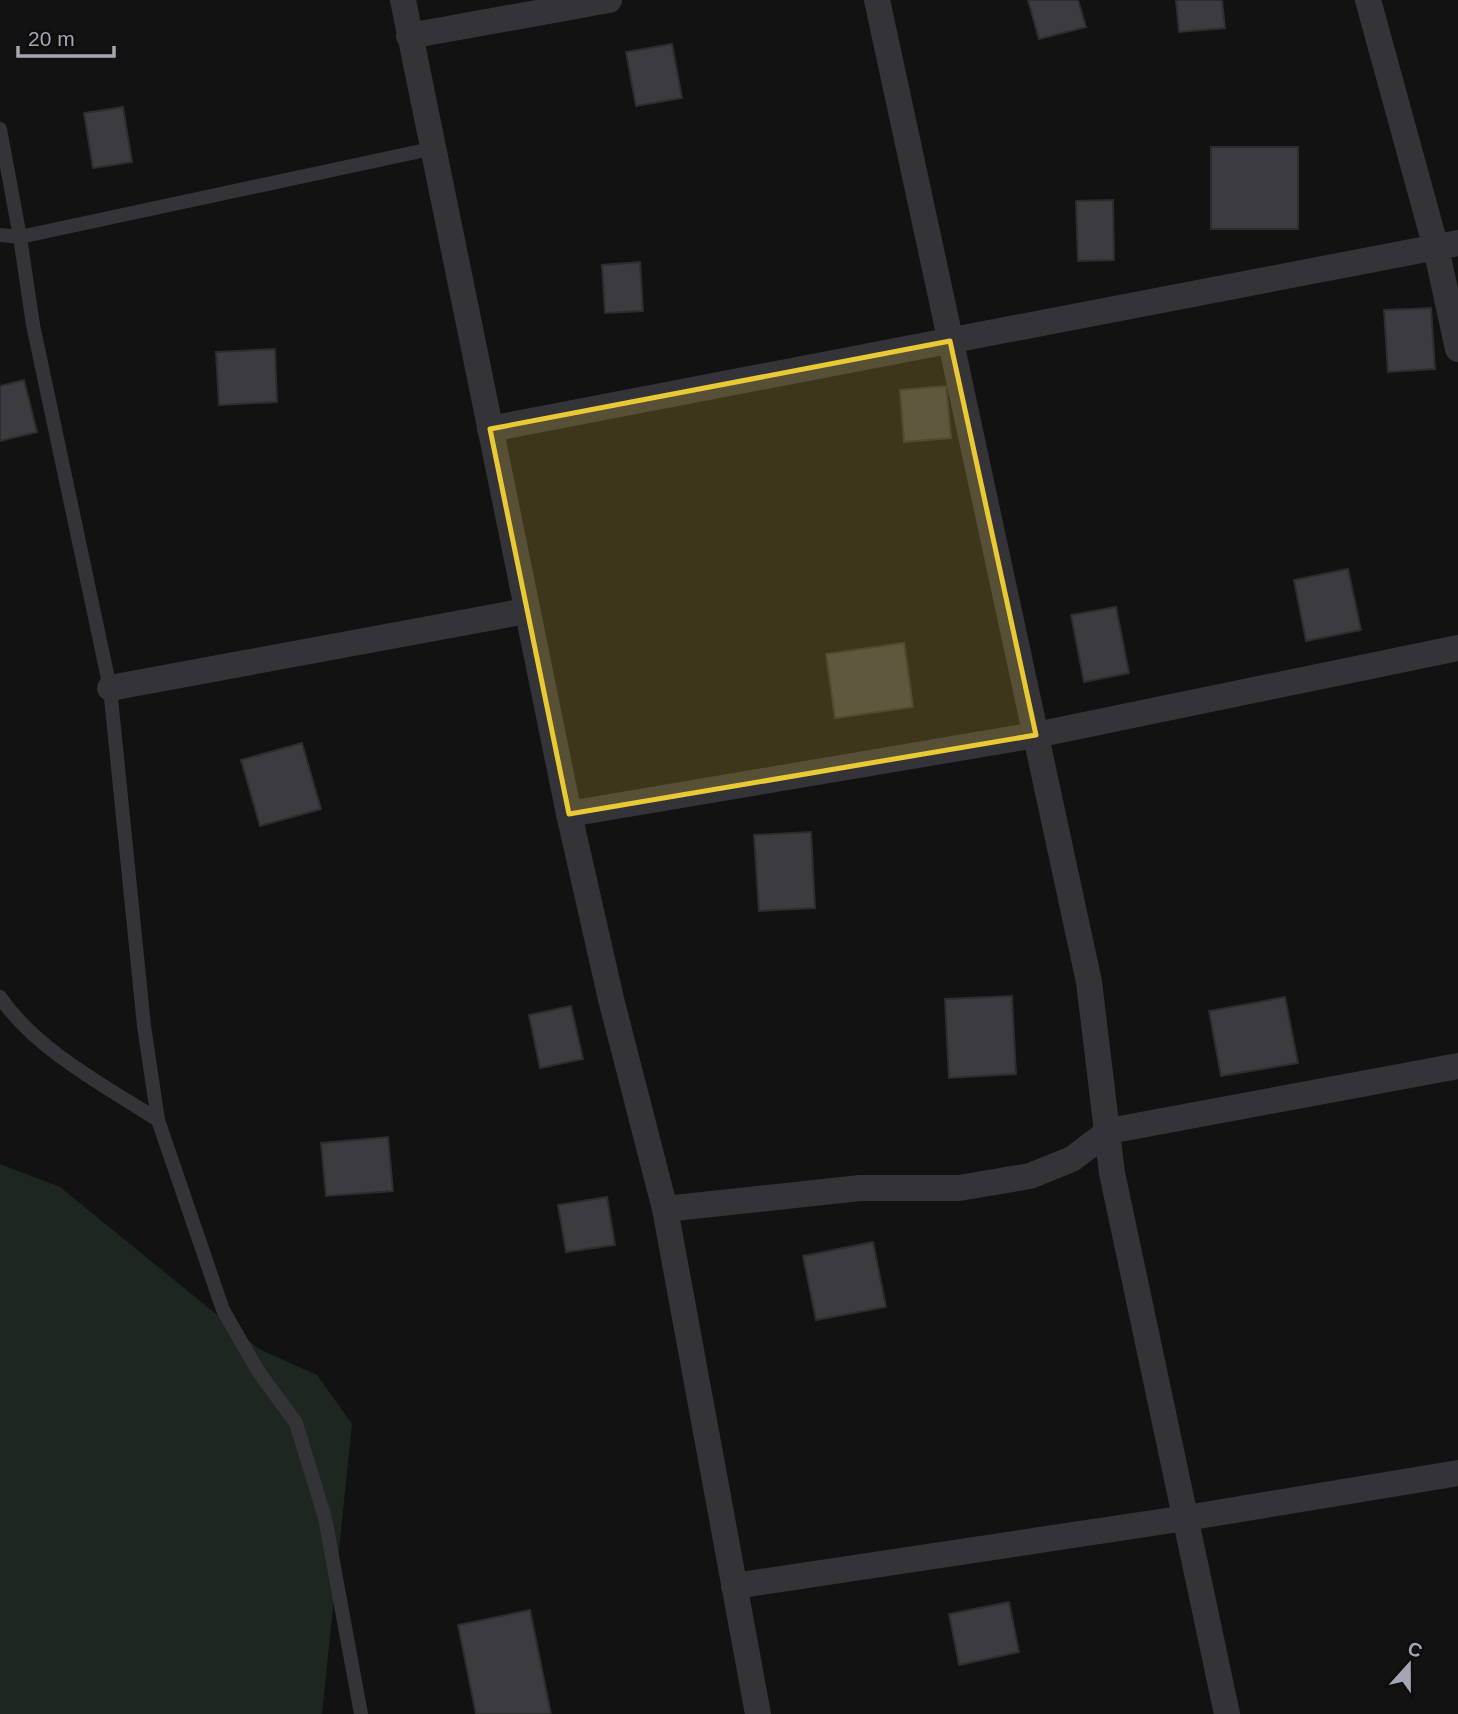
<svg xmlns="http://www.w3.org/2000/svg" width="1458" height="1714" font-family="Arial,sans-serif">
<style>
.green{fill:#1e2620}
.building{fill:#3c3c40;stroke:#2d2c2f;stroke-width:2}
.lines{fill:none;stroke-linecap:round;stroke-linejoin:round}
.service{stroke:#333338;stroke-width:14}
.minor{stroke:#333338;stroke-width:26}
.marked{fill:#e9ca35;fill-opacity:0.2;stroke:#e9ca35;stroke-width:5;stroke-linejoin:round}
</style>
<rect width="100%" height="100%" fill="#121213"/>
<path class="green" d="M0,1164L60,1187L259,1349L317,1375L352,1424L322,1714H0Z"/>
<g class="building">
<path d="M1028,0H1078L1086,27L1039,39Z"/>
<path d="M1176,0H1222L1225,28L1179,32Z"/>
<path d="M672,44L682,98L636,106L626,52Z"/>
<path d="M123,107L132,162L93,168L84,113Z"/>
<rect x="1211" y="147" width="87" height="82"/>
<path d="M1113,200L1114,260L1078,261L1076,201Z"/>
<path d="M640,262L643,311L605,313L602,265Z"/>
<path d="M1431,308L1435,369L1388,372L1384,310Z"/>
<path d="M275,349L277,402L219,405L216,352Z"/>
<path d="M24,380L37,432L0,441V386Z"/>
<path d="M946,386L951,438L904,442L900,390Z"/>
<path d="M1348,569L1361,630L1306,641L1294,580Z"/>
<path d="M1116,607L1129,673L1084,682L1071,615Z"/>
<path d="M904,643L913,707L835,718L826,654Z"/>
<path d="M302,743L321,809L260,826L241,760Z"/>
<path d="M811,832L815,908L759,911L754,835Z"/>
<path d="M1012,996L1016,1074L949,1078L945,999Z"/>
<path d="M1285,997L1298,1063L1221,1076L1209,1011Z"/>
<path d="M571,1006L583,1059L540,1068L529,1015Z"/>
<path d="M388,1137L393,1191L326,1196L321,1143Z"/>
<path d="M607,1197L615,1245L566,1252L558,1205Z"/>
<path d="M873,1242L886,1307L816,1320L803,1256Z"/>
<path d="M1009,1602L1019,1652L959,1665L949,1614Z"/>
<path d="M530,1610L551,1714H476L458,1625Z"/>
</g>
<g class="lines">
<g class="service">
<path d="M0,129L20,237L33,325L110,688L144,1026L158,1120L223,1310L258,1371L296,1423L325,1518L361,1714"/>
<path d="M0,235L20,237L435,148"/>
<path d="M0,997C36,1050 105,1086 158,1120"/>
</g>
<g class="minor">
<path d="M403,0L569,814L611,999L665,1209L758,1714"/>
<path d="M877,0L1089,982L1112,1173L1227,1714"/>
<path d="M1368,0L1436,248L1458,349"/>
<path d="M409,36L609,0"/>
<path d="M490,429L1458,243"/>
<path d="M110,688L526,611"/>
<path d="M569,814L1036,735L1458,648"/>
<path d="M665,1209L860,1188H959L1030,1176L1072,1159L1109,1131L1458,1066"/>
<path d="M734,1586L1186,1518L1458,1473"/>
</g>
</g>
<path class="marked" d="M950,341L1036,735L569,814L490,429Z"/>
<g transform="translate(1409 1665) rotate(21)" stroke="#0d0d0e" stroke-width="5" paint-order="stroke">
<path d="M0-5L12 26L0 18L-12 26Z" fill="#a4a6b3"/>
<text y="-10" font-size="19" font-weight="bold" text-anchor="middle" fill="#a4a6b3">С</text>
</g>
<path d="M18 46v10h96v-10" fill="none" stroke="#a4a6b3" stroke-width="3.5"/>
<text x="28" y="46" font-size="21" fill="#a4a6b3" stroke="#0d0d0e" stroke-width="5" paint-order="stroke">20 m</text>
</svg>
